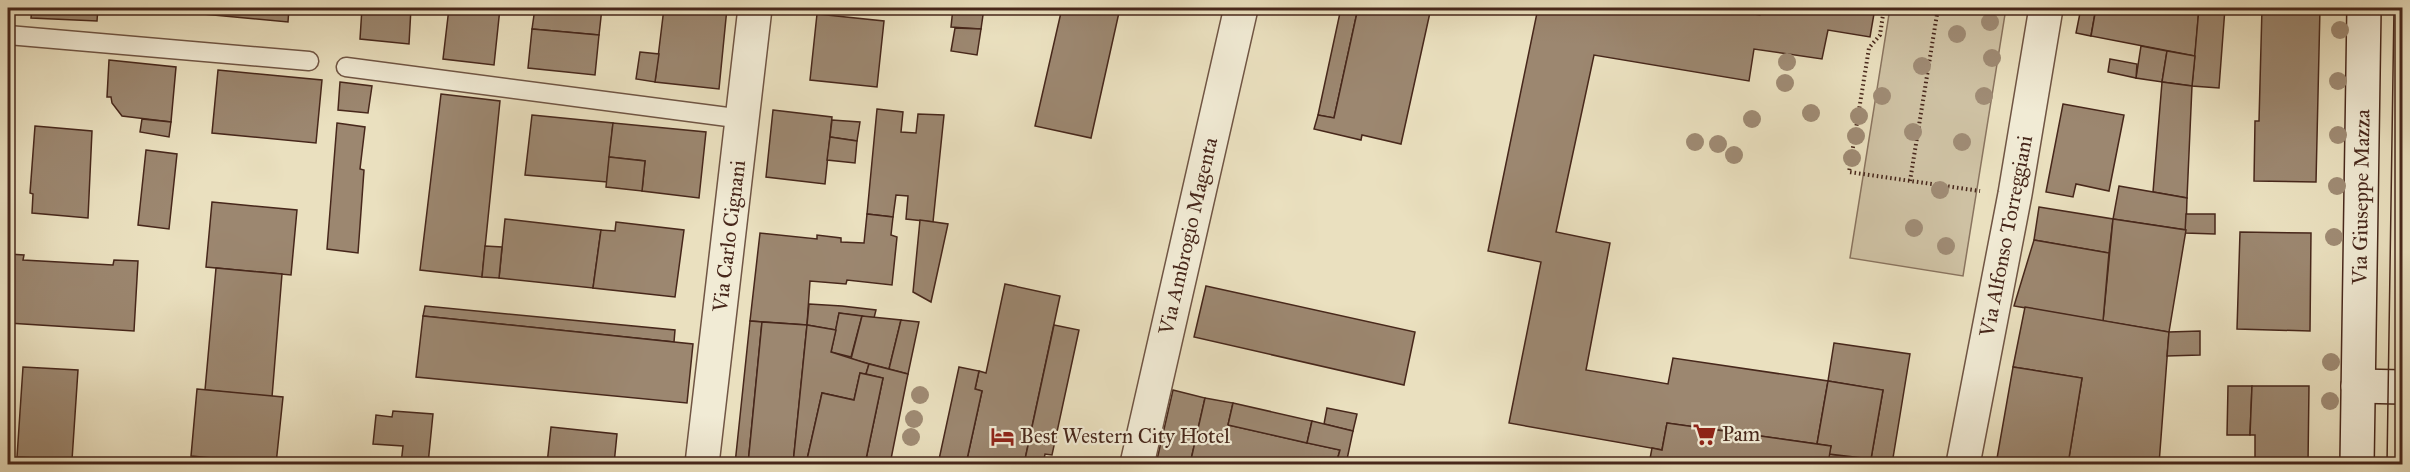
<svg xmlns="http://www.w3.org/2000/svg" width="2410" height="472" font-family="'IM FELL Great Primer',serif">
<style>
.green{fill:#cec1a3;stroke:#8a745f;stroke-width:1.5}
.building{fill:#9c8770;stroke:#47271b;stroke-width:1.5}
.lines{fill:none;stroke-linecap:round;stroke-linejoin:round}
.lane-casing{stroke:#705544;stroke-width:21}
.street-casing{stroke:#705544;stroke-width:36}
.secondary-casing{stroke:#47271b;stroke-width:36}
.path{stroke:#47271b;stroke-width:4;stroke-dasharray:1.5 3;stroke-linecap:butt}
.lane{stroke:#f1ebd5;stroke-width:18}
.street{stroke:#f1ebd5;stroke-width:33}
.secondary{stroke:#f1ebd5;stroke-width:33}
.tram{stroke:#47271b;stroke-width:1.5}
.tree{fill:#9f8b74}
.labels{text-anchor:middle;dominant-baseline:central;stroke-width:4.5;stroke-linejoin:round;paint-order:stroke}
.street-label{font-size:21px;fill:#47271b;stroke:#f1ebd5}
.poi-label{font-size:21px;fill:#47271b;stroke:#f1ebd5;text-anchor:start}
</style>
<rect width="100%" height="100%" fill="#eae0bf"/>
<filter id="stains"><feTurbulence type="fractalNoise" baseFrequency=".00333" numOctaves="4"/><feColorMatrix values="0 0 0 0 .2 0 0 0 0 .09 0 0 0 0 .02 0 0 0 .5 -.17"/></filter>
<radialGradient id="worn" r=".72"><stop offset=".6" stop-color="#630" stop-opacity="0"/><stop offset="1" stop-color="#630" stop-opacity=".3"/></radialGradient>
<path class="green" d="M1890,8H2006L1963,276L1850,258Z"/>
<g class="building">
<path d="M32,8H98L97,21L31,18Z"/>
<path d="M171,8H289L288,22L171,11Z"/>
<path d="M362,8H411L409,44L360,39Z"/>
<path d="M449,8H500L494,65L443,59Z"/>
<path d="M535,8H602L599,35L532,29Z"/>
<path d="M664,8H727L719,89L655,82Z"/>
<path d="M953,8H984L981,29L951,27Z"/>
<path d="M1062,8H1120L1091,138L1035,126Z"/>
<path d="M1341,8H1358L1334,118L1318,115Z"/>
<path d="M1358,8H1431L1401,144L1362,135L1361,140L1314,129L1318,115L1334,118Z"/>
<path d="M1538,8L1601,13L1602,8H1712L1760,15L1762,8H1875L1870,37L1828,30L1822,59L1754,49L1749,81L1594,55L1556,232L1610,243L1586,370L1668,384L1673,358L1828,381L1817,444L1667,423L1662,450L1509,423L1541,262L1488,251Z"/>
<path d="M2081,8H2096L2091,36L2076,33Z"/>
<path d="M2096,8H2199L2195,56L2091,36Z"/>
<path d="M2199,8H2225L2219,88L2192,86Z"/>
<path d="M2262,8H2320L2316,182L2254,181L2255,121H2259Z"/>
<path d="M817,14L884,21L877,87L810,80Z"/>
<path d="M955,28L981,29L977,55L951,51Z"/>
<path d="M532,29L599,35L595,75L528,68Z"/>
<path d="M2141,46L2167,51L2162,82L2136,78Z"/>
<path d="M2167,51L2195,56L2192,86L2162,82Z"/>
<path d="M640,52L659,54L655,82L636,79Z"/>
<path d="M2110,59L2137,64L2136,78L2108,72Z"/>
<path d="M109,60L176,67L171,122L122,116L112,103L111,97H107Z"/>
<path d="M218,70L322,80L316,143L212,133Z"/>
<path d="M340,82L372,86L368,113L338,110Z"/>
<path d="M2162,82L2192,86L2187,198L2153,192Z"/>
<path d="M441,94L500,101L482,277L420,270Z"/>
<path d="M2063,104L2124,115L2109,191L2076,184L2073,197L2046,192Z"/>
<path d="M877,109L903,112L901,132L916,133L918,114L944,115L933,222L906,219L908,196L896,195L893,217L867,214Z"/>
<path d="M773,110L832,117L825,184L766,177Z"/>
<path d="M532,115L613,123L607,182L525,175Z"/>
<path d="M142,119L171,122L169,137L140,132Z"/>
<path d="M832,120L860,122L857,141L830,137Z"/>
<path d="M337,123L365,127L360,169L364,170L358,253L327,249Z"/>
<path d="M613,123L706,132L699,198L642,191L645,161L609,157Z"/>
<path d="M35,126L92,131L88,218L32,213L33,194L30,193Z"/>
<path d="M830,137L857,141L855,163L827,160Z"/>
<path d="M146,150L177,154L169,229L138,225Z"/>
<path d="M609,157L645,161L642,191L606,187Z"/>
<path d="M2119,186L2187,198L2186,230L2113,219Z"/>
<path d="M212,202L297,210L291,275L206,267Z"/>
<path d="M2039,207L2113,219L2109,253L2034,240Z"/>
<path d="M867,214L893,217L891,235L897,237L892,285L847,280L846,284L810,281L807,325L750,321L760,233L817,239V235L841,238V242L864,243Z"/>
<path d="M2186,214H2215V234L2185,233Z"/>
<path d="M505,219L601,230L593,288L499,278Z"/>
<path d="M2113,219L2186,230L2169,332L2103,321Z"/>
<path d="M920,220L948,224L931,302L913,292Z"/>
<path d="M616,222L684,230L675,297L593,288L601,230L615,231Z"/>
<path d="M2240,232L2311,233L2310,331L2237,329Z"/>
<path d="M2034,240L2109,253L2103,321L2014,306Z"/>
<path d="M485,246L502,247L499,278L482,277Z"/>
<path d="M8,254L24,255L23,260L113,265L114,260L138,261L134,331L8,323Z"/>
<path d="M216,268L282,274L272,397L205,390Z"/>
<path d="M1005,284L1060,296L1024,464H966L982,391L975,389L979,371L986,373Z"/>
<path d="M1206,286L1415,332L1404,385L1194,337Z"/>
<path d="M809,304L842,306L876,310L874,318L839,313L836,330L807,325Z"/>
<path d="M425,306L675,330L674,342L423,316Z"/>
<path d="M2025,307L2169,332L2159,464H2068L2082,378L2013,367Z"/>
<path d="M839,313L862,316L851,357L831,352Z"/>
<path d="M423,316L693,344L687,403L416,377Z"/>
<path d="M862,316L901,320L889,369L851,359Z"/>
<path d="M901,320L919,322L908,374L889,369Z"/>
<path d="M750,321L762,322L748,464H735Z"/>
<path d="M762,322L807,325L793,464H748Z"/>
<path d="M807,325L836,330L831,352L869,364L866,374L860,373L854,400L822,393L806,464H793Z"/>
<path d="M1054,325L1079,330L1052,455L1045,454L1043,464H1024Z"/>
<path d="M2200,331V355L2167,356L2169,332Z"/>
<path d="M1834,343L1910,354L1892,464H1828L1829,454L1871,459L1883,390L1828,381Z"/>
<path d="M869,364L908,374L890,464H865L883,378L866,374Z"/>
<path d="M23,367L78,370L72,460L17,457Z"/>
<path d="M959,367L979,371L975,389L982,391L966,464H938Z"/>
<path d="M2013,367L2082,378L2068,464H1996Z"/>
<path d="M860,373L883,378L865,464H806L822,393L854,400Z"/>
<path d="M1828,381L1883,390L1871,459L1829,454L1831,446L1817,444Z"/>
<path d="M2228,386H2252L2250,435H2227Z"/>
<path d="M2252,386H2309L2308,464H2255V435H2250Z"/>
<path d="M197,389L283,397L276,464L191,456Z"/>
<path d="M1173,390L1205,398L1190,464H1156Z"/>
<path d="M1205,398L1233,403L1228,425L1340,450L1336,464H1190Z"/>
<path d="M1233,403L1312,421L1307,443L1228,425Z"/>
<path d="M1327,408L1357,414L1353,431L1324,424Z"/>
<path d="M393,411L433,414L428,464H401L403,446L373,444L376,415L392,417Z"/>
<path d="M1312,421L1353,431L1346,464H1336L1340,450L1307,443Z"/>
<path d="M1667,423L1831,446L1828,464H1649L1652,448L1662,450Z"/>
<path d="M551,427L617,434L614,464H547Z"/>
<path d="M1083,459L1097,462L1109,464H1082Z"/>
</g>
<g class="lines">
<defs>
<g id="lane">
<path d="M8,35L309,61"/>
<path d="M346,67L743,119"/>
</g>
<g id="street">
<path d="M702,464L755,8"/>
<path d="M1137,464L1241,8"/>
<path d="M1963,464L2015,194L2046,8"/>
</g>
<g id="secondary">
<path d="M2358,386L2402,387"/>
<path d="M2357,464L2364,8"/>
</g>
</defs>
<use href="#lane" class="lane-casing"/>
<use href="#street" class="street-casing"/>
<use href="#secondary" class="secondary-casing"/>
<g class="path">
<path d="M1884,8L1880,35L1869,48L1849,172L1980,191"/>
<path d="M1910,181L1938,8"/>
</g>
<use href="#lane" class="lane"/>
<use href="#street" class="street"/>
<use href="#secondary" class="secondary"/>
<path class="tram" d="M2387,464L2394,8"/>
</g>
<g class="tree">
<circle cx="1990" cy="22" r="9"/>
<circle cx="2340" cy="30" r="9"/>
<circle cx="1957" cy="34" r="9"/>
<circle cx="1992" cy="58" r="9"/>
<circle cx="1787" cy="62" r="9"/>
<circle cx="1922" cy="66" r="9"/>
<circle cx="2338" cy="81" r="9"/>
<circle cx="1785" cy="83" r="9"/>
<circle cx="1882" cy="96" r="9"/>
<circle cx="1984" cy="96" r="9"/>
<circle cx="1811" cy="113" r="9"/>
<circle cx="1859" cy="116" r="9"/>
<circle cx="1752" cy="119" r="9"/>
<circle cx="1913" cy="132" r="9"/>
<circle cx="2338" cy="135" r="9"/>
<circle cx="1856" cy="136" r="9"/>
<circle cx="1695" cy="142" r="9"/>
<circle cx="1962" cy="142" r="9"/>
<circle cx="1718" cy="144" r="9"/>
<circle cx="1734" cy="155" r="9"/>
<circle cx="1852" cy="158" r="9"/>
<circle cx="2337" cy="186" r="9"/>
<circle cx="1940" cy="190" r="9"/>
<circle cx="1914" cy="228" r="9"/>
<circle cx="2334" cy="237" r="9"/>
<circle cx="1946" cy="246" r="9"/>
<circle cx="2331" cy="362" r="9"/>
<circle cx="920" cy="395" r="9"/>
<circle cx="2330" cy="401" r="9"/>
<circle cx="914" cy="419" r="9"/>
<circle cx="911" cy="437" r="9"/>
</g>
<defs>
<symbol id="supermarket-bare" viewBox="-9 -9 18 18"><path d="M-6-5.5h2.5l.6 2H6L4.5 2H-2.5L-4.4-4H-6ZM-1.5 3.2a1.3 1.3 0 1 0 .1 0ZM3 3.2a1.3 1.3 0 1 0 .1 0Z" fill="#8f2418" stroke="#f1ebd5" stroke-width="2.5" paint-order="stroke"/></symbol>
<symbol id="hotel-bare" viewBox="-9 -9 18 18"><path d="M-6-4.5h1.5V1H6V5H4.5V3h-9V5H-6ZM-4 0a1.8 1.8 0 1 1 3.6 0ZM.5 0V-2.5h3Q6-2.5 6 0Z" fill="#8f2418" stroke="#f1ebd5" stroke-width="2.5" paint-order="stroke"/></symbol>
</defs>
<g fill-rule="evenodd">
<use href="#supermarket-bare" x="1688" y="418" width="33" height="33"/>
<use href="#hotel-bare" x="986" y="420" width="33" height="33"/>
</g>
<g class="labels">
<g class="street-label">
<text transform="translate(2361 197) rotate(-89)">Via Giuseppe Mazza</text>
<text transform="translate(729 236) rotate(-83)">Via Carlo Cignani</text>
<text transform="translate(1188 236) rotate(-77)">Via Ambrogio Magenta</text>
<text transform="translate(2006 236) rotate(-79)">Via Alfonso Torreggiani</text>
</g>
<g class="poi-label">
<text x="1722" y="434">Pam</text>
<text x="1020" y="436">Best Western City Hotel</text>
</g>
</g>
<rect width="2410" height="472" fill="none" stroke="#eae0bf" stroke-width="30"/>
<rect x="9" y="9" width="2392" height="454" fill="none" stroke="#47271b" stroke-width="3"/>
<rect x="15" y="15" width="2380" height="442" fill="none" stroke="#47271b" stroke-width="1.5"/>
<rect width="100%" height="100%" filter="url(#stains)"/>
<rect width="100%" height="100%" fill="url(#worn)"/>
</svg>
